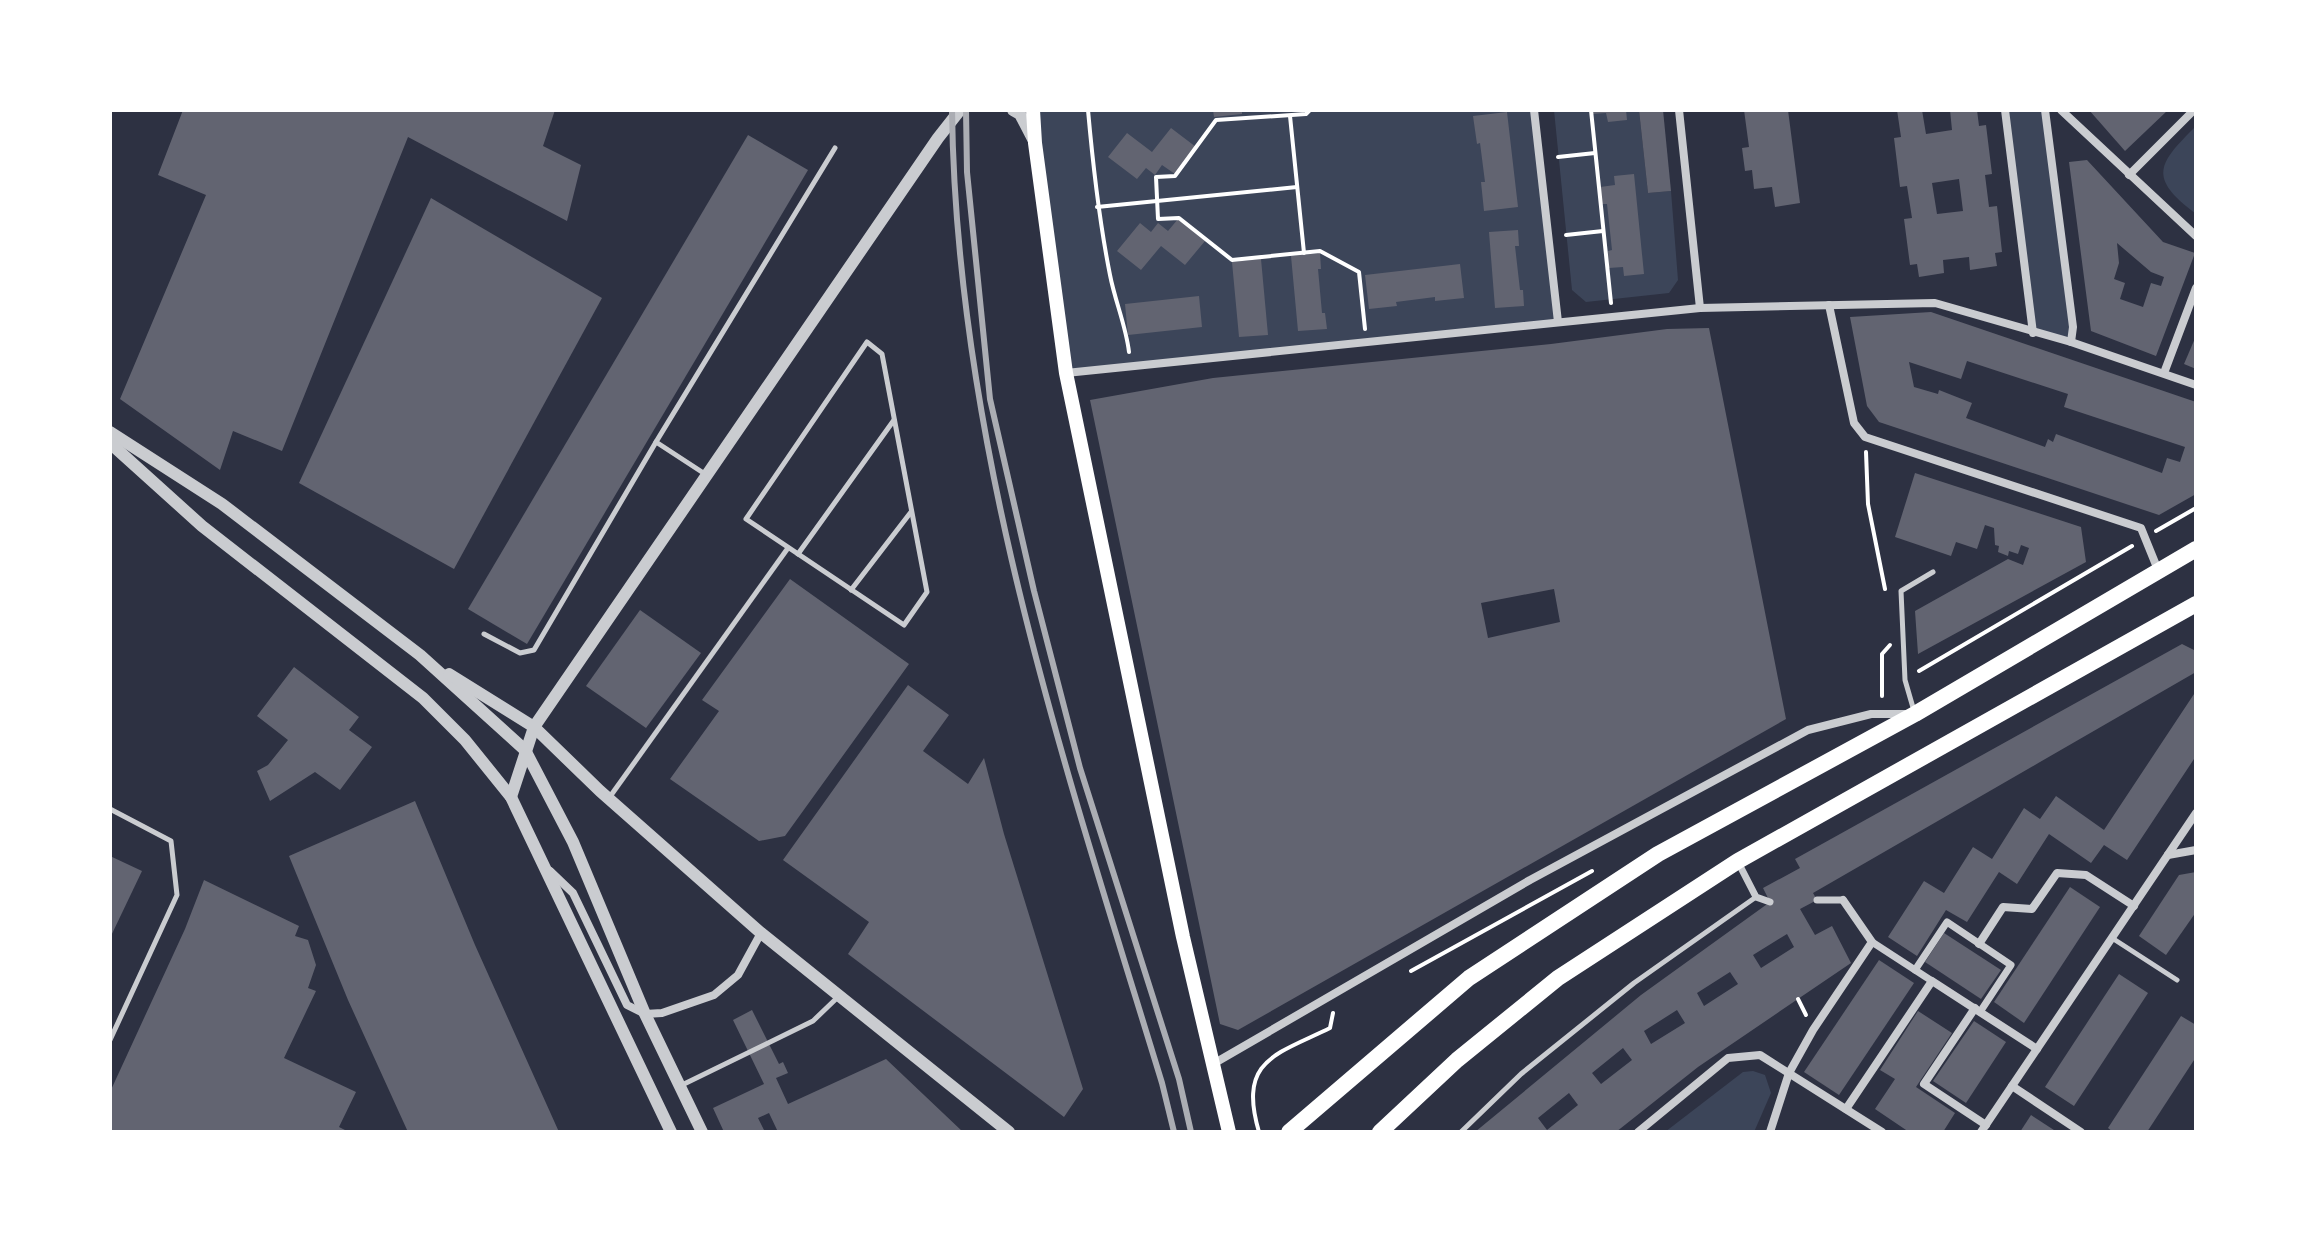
<svg xmlns="http://www.w3.org/2000/svg" width="2306" height="1242" font-family="Signika,sans-serif">
<style>
.green{fill:#3c4559}
.building{fill:#626471;fill-rule:evenodd}
.lines{fill:none;stroke-linecap:round;stroke-linejoin:round}
.path{stroke:#fff;stroke-width:4}
.service{stroke:#caccd0;stroke-width:5}
.pedestrian{stroke:#caccd0;stroke-width:7}
.minor{stroke:#caccd0;stroke-width:8}
.tertiary{stroke:#caccd0;stroke-width:12}
.secondary{stroke:#fff;stroke-width:14}
.trunk{stroke:#fff;stroke-width:16}
.rail{stroke:#abadb3;stroke-width:6}
</style>
<rect width="100%" height="100%" fill="#2d3142"/>
<g class="green">
<path d="M1033,110H1534L1558,322L1066,373Z"/>
<path d="M1554,110H1639L1648,193L1671,191L1678,280L1669,293L1586,302L1572,290Z"/>
<path d="M2005,110H2045L2071,342L2033,333Z"/>
<path d="M2196,126V214C2147,177 2158,164 2196,126Z"/>
<path d="M1753,1071L1765,1075L1771,1093L1754,1132H1665L1743,1072Z"/>
</g>
<g class="building">
<path d="M183,110H555L543,146L581,165L567,221L408,137L282,451L233,431L220,470L120,399L206,195L158,175Z"/>
<path d="M1213,110H1242V114L1214,117Z"/>
<path d="M1592,110H1626L1627,120L1608,122L1606,113L1592,114Z"/>
<path d="M1639,110H1663L1671,191L1648,193Z"/>
<path d="M1744,110H1788L1800,203L1775,207L1772,187L1754,189L1752,170L1745,171L1742,148L1749,147Z"/>
<path d="M1897,110H1922L1926,134L1952,130L1950,110H1977L1979,126L1986,125L1992,174L1985,175L1989,207L1997,206L2002,252L1995,253L1997,266L1970,270L1969,257L1943,260L1944,273L1919,277L1917,264L1910,265L1904,219L1912,218L1907,186L1900,187L1894,138L1901,137ZM1959,179L1963,211L1937,214L1932,183Z"/>
<path d="M2089,110H2168L2125,151Z"/>
<path d="M1507,112L1518,207L1484,211L1481,182H1485L1480,143L1477,144L1473,116Z"/>
<path d="M1171,128L1196,147L1175,174L1162,165L1155,175L1146,168L1137,179L1108,157L1127,133L1152,152Z"/>
<path d="M748,135L808,170L527,644L468,609Z"/>
<path d="M2087,160L2163,242L2195,253L2156,356L2091,331L2069,162ZM2117,243L2151,272L2164,277L2161,286L2151,283L2143,307L2120,299L2125,283L2114,279L2119,263Z"/>
<path d="M1634,174L1644,274L1624,276L1623,267L1609,268L1608,251L1612,250L1607,204H1602L1600,187L1615,185L1614,176Z"/>
<path d="M431,198L602,298L454,569L299,483Z"/>
<path d="M1178,219L1205,241L1185,265L1161,246L1141,270L1117,251L1140,223L1151,232L1158,223L1168,231Z"/>
<path d="M1518,230L1519,246H1515L1520,290H1523L1524,306L1495,308L1489,232Z"/>
<path d="M1320,253L1321,269H1318L1322,313H1325L1327,329L1298,331L1291,256Z"/>
<path d="M1261,259L1268,335L1239,337L1232,262Z"/>
<path d="M1460,264L1464,298L1435,301V297L1396,302L1397,306L1369,309L1365,275Z"/>
<path d="M1199,296L1202,327L1128,335L1125,304Z"/>
<path d="M1931,312L2196,402V494L2159,515L1879,422L1867,406L1850,317ZM1967,361L2068,394L2064,407L2185,447L2180,462L2167,458L2162,473L2056,434L2053,442L2048,439L2045,447L1966,418L1972,403L1939,390L1938,394L1914,387L1909,362L1961,379Z"/>
<path d="M1709,328L1786,719L1238,1030L1220,1024L1090,400L1213,378L1551,344L1667,329ZM1554,589L1560,622L1488,638L1481,603Z"/>
<path d="M2196,336V369L2184,364Z"/>
<path d="M1915,473L2081,527L2086,562L1918,654L1915,611L2008,559L2023,565L2029,548L2021,545L2018,554L2009,551L2008,556L1998,552L1999,546L1995,545L1994,528L1985,525L1977,549L1956,542L1951,556L1895,537Z"/>
<path d="M790,579L909,664L785,836L759,841L670,779L719,711L702,700Z"/>
<path d="M640,610L701,653L646,728L586,686Z"/>
<path d="M2182,644L2196,651V672L1813,893L1817,900L1800,909L1815,935L1832,926L1851,963L1698,1067L1616,1132H1475L1641,995L1770,902L1763,888L1800,868L1795,859ZM1787,934L1794,947L1761,968L1753,955ZM1730,972L1738,984L1704,1006L1697,993ZM1677,1010L1685,1023L1651,1044L1644,1031ZM1623,1048L1632,1060L1601,1084L1592,1073ZM1569,1093L1578,1105L1547,1130L1538,1118Z"/>
<path d="M294,667L359,717L349,730L372,747L340,790L315,772L270,801L257,771L268,765L288,740L257,716Z"/>
<path d="M908,685L949,715L923,751L968,784L984,758L1004,834L1083,1089L1064,1117L848,954L869,922L783,860Z"/>
<path d="M2196,691V756L2127,860L2104,845L2091,863L2049,834L2017,884L1999,872L1967,922L1946,910L1917,956L1888,937L1924,881L1944,893L1973,847L1992,859L2024,808L2040,819L2056,796L2104,830Z"/>
<path d="M415,801L475,945L559,1132H408L348,1000L289,856Z"/>
<path d="M110,856L142,871L110,938Z"/>
<path d="M2196,872V912L2166,955L2139,936L2179,875Z"/>
<path d="M204,880L299,926L295,936L308,940L316,965L308,988L316,991L284,1058L356,1092L339,1127L349,1132H110V1092L185,929Z"/>
<path d="M2070,887L2100,907L2024,1023L1994,1002Z"/>
<path d="M1944,933L2001,970L1981,999L1925,962Z"/>
<path d="M1879,960L1914,983L1839,1095L1804,1072Z"/>
<path d="M2119,974L2148,993L2074,1106L2045,1087Z"/>
<path d="M752,1010L779,1064L783,1062L788,1073L776,1078L788,1104L886,1059L963,1132H778L769,1113L758,1118L765,1132H724L713,1108L764,1084L733,1020Z"/>
<path d="M1918,1011L1952,1033L1916,1087L1955,1113L1943,1132H1909L1875,1109L1895,1079L1880,1070Z"/>
<path d="M2181,1016L2196,1025V1057L2147,1132H2113L2108,1128Z"/>
<path d="M1974,1021L2006,1042L1966,1103L1933,1081Z"/>
<path d="M2031,1115L2057,1132H2020Z"/>
</g>
<g class="lines">
<g class="path">
<path d="M1088,110C1093,166 1099,220 1110,275C1115,301 1126,326 1129,352"/>
<path d="M1310,110L1306,114L1216,120L1175,176L1156,177L1158,219L1179,218L1232,260L1320,251L1359,272L1365,329"/>
<path d="M1591,110L1611,303"/>
<path d="M1290,116L1304,253"/>
<path d="M1558,157L1595,153"/>
<path d="M1097,207L1297,187"/>
<path d="M1566,235L1603,231"/>
<path d="M1866,452L1868,504L1885,589"/>
<path d="M2156,531L2196,508"/>
<path d="M1919,671L2132,546"/>
<path d="M1882,696V654L1890,645"/>
<path d="M1411,971L1592,871"/>
<path d="M1798,999L1806,1015"/>
<path d="M1259,1132C1238,1060 1275,1055 1330,1028L1333,1013"/>
</g>
<g class="service">
<path d="M867,342L882,354L927,592L904,625L746,519Z"/>
<path d="M656,442L705,474"/>
<path d="M798,554L894,420"/>
<path d="M851,590L911,512"/>
<path d="M484,634L520,653L534,650L656,442L835,148"/>
<path d="M1914,711L1905,680L1901,591L1933,572"/>
<path d="M609,798L788,548"/>
<path d="M110,809L171,841L177,895L110,1040"/>
<path d="M2112,938L2177,980"/>
<path d="M682,1085L813,1021L839,996"/>
<path d="M1461,1132L1521,1074L1634,983L1756,897"/>
</g>
<g class="pedestrian">
<path d="M1738,862L1756,897L1770,902"/>
<path d="M1817,900H1843"/>
<path d="M1872,942L1932,981"/>
<path d="M1915,970L1947,922L2011,965L1980,1012"/>
</g>
<g class="minor">
<path d="M1534,110L1558,322"/>
<path d="M1679,110L1700,308"/>
<path d="M2005,110L2033,333"/>
<path d="M2045,110L2073,327L2071,342"/>
<path d="M2061,110L2196,236"/>
<path d="M2129,175L2194,110"/>
<path d="M1829,305L1854,423L1865,437L2141,528L2158,570"/>
<path d="M1066,373L1700,308L1935,303L2071,342L2196,385"/>
<path d="M2164,373L2196,288"/>
<path d="M2168,855L2196,850"/>
<path d="M550,871L573,893L627,1005L645,1014L662,1013L714,995L738,975L761,933"/>
<path d="M1979,944L2003,907L2032,909L2057,873L2086,875L2134,906"/>
<path d="M1975,1008L1924,1084L1986,1125"/>
<path d="M1213,1064L1530,880L1808,730L1871,714H1906"/>
<path d="M2012,1086L2081,1132"/>
<path d="M1846,1109L1932,981L2037,1049"/>
<path d="M1638,1132L1728,1058L1760,1055L1882,1132"/>
<path d="M1770,1132L1789,1073L1813,1030L1872,942L1843,900"/>
<path d="M1981,1132L2196,813"/>
</g>
<g class="tertiary">
<path d="M1013,110L1020,114L1033,139"/>
<path d="M110,432L222,504L420,655L525,750L573,842L645,1014L702,1132"/>
<path d="M110,443L202,526L423,698L465,740L511,797L671,1132"/>
<path d="M449,674L534,727L600,791L761,933L1009,1132"/>
<path d="M511,797L534,727L938,138L960,110"/>
</g>
<path class="secondary" d="M1033,110L1035,143L1066,373L1183,937L1229,1132"/>
<g class="trunk">
<path d="M1289,1132L1469,978L1658,854L1915,714L2196,549"/>
<path d="M1380,1132L1457,1060L1558,978L1738,861L2196,604"/>
</g>
<g class="rail">
<path d="M952,110C956,445 1065,766 1162,1083L1174,1132"/>
<path d="M966,110L967,172L990,399L1034,591L1080,768L1179,1079L1191,1132"/>
</g>
</g>
<rect width="2306" height="1242" fill="none" stroke="#ffffff" stroke-width="224"/>
</svg>
